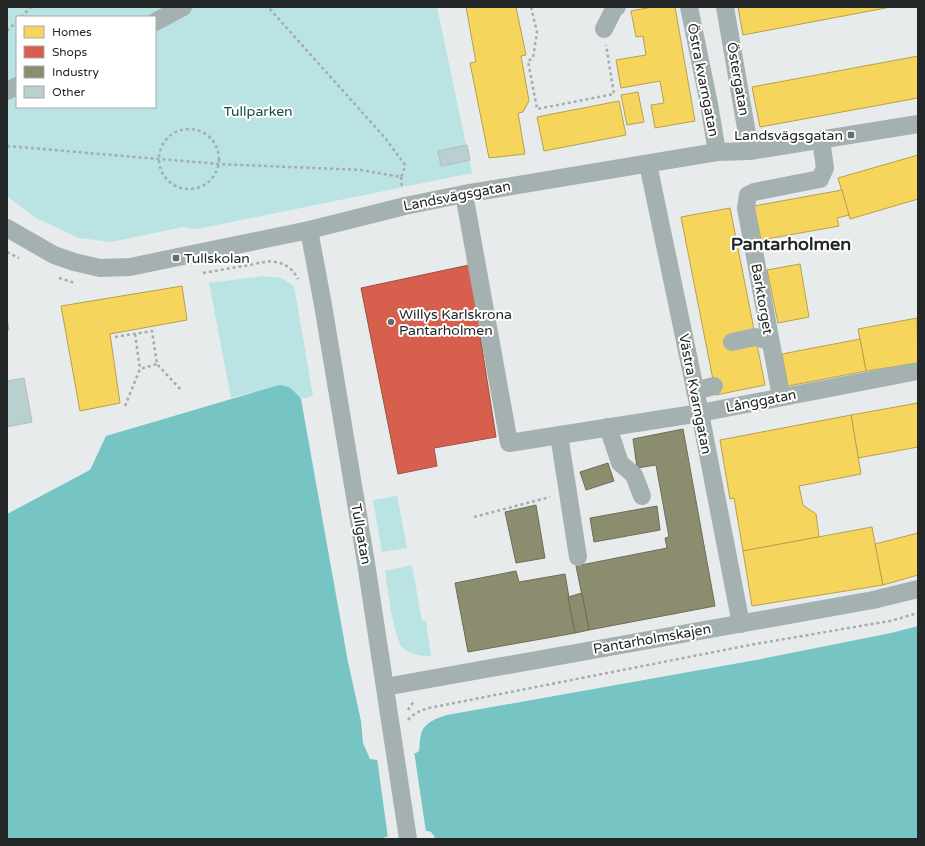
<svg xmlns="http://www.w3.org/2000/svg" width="925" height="846" font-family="'Varela Round',sans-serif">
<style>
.green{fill:#bae3e3;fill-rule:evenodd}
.water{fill:#76c4c4}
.pier{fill:#e7ebeb}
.homes{fill:#f6d55c;stroke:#b7a14c}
.shops{fill:#d6604d;stroke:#a14f42}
.industry{fill:#8c8c6e;stroke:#6d6e59}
.building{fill:#b9d0d0;stroke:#b7baba}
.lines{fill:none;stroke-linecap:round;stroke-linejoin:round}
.path{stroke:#a5adad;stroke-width:2.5;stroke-dasharray:3 3;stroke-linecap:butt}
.minor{stroke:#a5b0b0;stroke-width:18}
.poi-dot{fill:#686c6c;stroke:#fff;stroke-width:1.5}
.labels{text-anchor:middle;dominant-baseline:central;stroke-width:4;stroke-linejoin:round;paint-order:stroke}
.street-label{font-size:14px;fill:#242727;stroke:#fff}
.park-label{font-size:14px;fill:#1a4b4b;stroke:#fff}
.poi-label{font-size:14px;fill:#242727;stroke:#fff;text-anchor:start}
.district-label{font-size:18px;font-weight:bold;fill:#242727;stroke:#fff}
</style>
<rect width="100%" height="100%" fill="#e7ebeb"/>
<g class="green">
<path d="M7,7H437L472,173L197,229L183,227L111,242L79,238L34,217L7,196ZM17,17H155V107H17Z"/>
<path d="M263,276L281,278L294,286L313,396L301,399L296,392L279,385L231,398L209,283Z"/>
<path d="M397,496L407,548L382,552L373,500Z"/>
<path d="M412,565L422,621H426L431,656C421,656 409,655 402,647C394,639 387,585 385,571Z"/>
</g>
<path class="water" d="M279,385C290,386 294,390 301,399L348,662L361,721L363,743L370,759L377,760L416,753L419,751C420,746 419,741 421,735C423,723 437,718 447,715L756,660L891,633L918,626V839H436L431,832C418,828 394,833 381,839H7V514L90,470L106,436Z"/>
<path class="pier" d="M414,751L426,832H423L388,838L377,758Z"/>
<g class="homes">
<path d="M466,7H516L526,55L521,56L529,101L523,112L518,113L525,154L489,158L470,63L476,62Z"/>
<path d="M652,7H675L695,121L655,128L651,105L664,103L660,81L621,88L616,60L646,55L643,36L636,37L631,11Z"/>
<path d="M738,7H891L743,35Z"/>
<path d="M918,56V98L760,127L752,87Z"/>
<path d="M638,92L644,122L627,125L621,95Z"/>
<path d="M619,101L626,135L544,151L537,117Z"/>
<path d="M918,155V199L850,219L838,178Z"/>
<path d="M842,190L849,215L837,218L839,226L761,240L754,206Z"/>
<path d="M730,208L765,385L716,395L681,217Z"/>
<path d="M800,264L809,317L778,323L767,270Z"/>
<path d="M182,286L187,320L110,334L120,403L80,411L61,306Z"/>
<path d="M917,318L918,363L866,371L858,329Z"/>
<path d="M860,339L866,371L788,386L782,354Z"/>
<path d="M918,403V447L858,458L851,415Z"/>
<path d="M851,415L861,474L799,486L803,505L816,514L819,537L743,551L734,498L730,499L720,440Z"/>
<path d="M872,527L883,585L752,606L743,551Z"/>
<path d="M918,533V575L883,585L875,544Z"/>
</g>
<path class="shops" d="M469,265L496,437L434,448L437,466L398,474L361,288Z"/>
<g class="industry">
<path d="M683,429L715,606L589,630L576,566L667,548L665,538L669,537L656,465L637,468L633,439Z"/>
<path d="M608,463L614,481L586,490L580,472Z"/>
<path d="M536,505L545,558L516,563L505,512Z"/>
<path d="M657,506L660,530L594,542L590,518Z"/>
<path d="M516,571L519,582L565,574L575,633L468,652L455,583Z"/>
<path d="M582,593L589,630L575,633L568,597Z"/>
</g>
<g class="building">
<path d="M467,145L470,160L441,166L438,151Z"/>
<path d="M7,318L9,330L7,331Z"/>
<path d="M24,378L32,422L7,427V381Z"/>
</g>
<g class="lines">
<g class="path">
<path d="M531,7L537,32L533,58L528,61L537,109L614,94L606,45"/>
<path d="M21,17L31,7"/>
<path d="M7,31L17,21"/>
<circle cx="189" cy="159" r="30"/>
<path d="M7,146L218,164L361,170L401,177L403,173L405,165L386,139L268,7"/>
<path d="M401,177L402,189"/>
<path d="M7,252L19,258"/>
<path d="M203,273L271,261L284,264L293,271L298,279"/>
<path d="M59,278L75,283"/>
<path d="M135,334L140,369"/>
<path d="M115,337L152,331L157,364L182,391"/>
<path d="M125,406L140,369L157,364"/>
<path d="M474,517L550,497"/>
<path d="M408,710L414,701"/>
<path d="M408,720C415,712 423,709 434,707L755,644L890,621L918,613"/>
</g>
<g class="minor">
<path d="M689,7L709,104L717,152"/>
<path d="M725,7L750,151"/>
<path d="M155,22L183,7"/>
<path d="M604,29L615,7H617"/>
<path d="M7,91L17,86"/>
<path d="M648,164L700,413L741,624"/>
<path d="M464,194L509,443L700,413L918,371"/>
<path d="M7,228L54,255L74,262L100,268L130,267L309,230L405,206L464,194L717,152L750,151L918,124"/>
<path d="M309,230L323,305L366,563L408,839"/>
<path d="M732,342L755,337L770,341"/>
<path d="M695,391L714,386"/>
<path d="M781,397L746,208L748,195L754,192L820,179L825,168L821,140"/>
<path d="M608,427L620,463L634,475L642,496"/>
<path d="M559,435L578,557"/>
<path d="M385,687L873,600L918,589"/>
</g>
</g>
<g class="poi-dot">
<rect x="847" y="131" width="8" height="8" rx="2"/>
<rect x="172" y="254" width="8" height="8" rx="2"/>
<circle cx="391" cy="322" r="4"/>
</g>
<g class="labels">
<g class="street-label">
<text transform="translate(738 79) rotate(80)">Östergatan</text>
<text transform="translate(703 80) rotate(79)">Östra kvarngatan</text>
<text transform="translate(457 196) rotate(-11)">Landsvägsgatan</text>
<text transform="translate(762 299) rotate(80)">Barktorget</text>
<text transform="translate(695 394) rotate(79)">Västra Kvarngatan</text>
<text transform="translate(761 401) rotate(-11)">Långgatan</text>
<text transform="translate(361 534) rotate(80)">Tullgatan</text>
<text transform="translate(652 639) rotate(-10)">Pantarholmskajen</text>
</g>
<g class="park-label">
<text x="258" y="111">Tullparken</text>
</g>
<g class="poi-label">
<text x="843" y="135" text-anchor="end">Landsvägsgatan</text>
<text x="184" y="258">Tullskolan</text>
<text x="399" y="314">Willys Karlskrona<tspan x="399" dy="16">Pantarholmen</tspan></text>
</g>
<g class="district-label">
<text x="791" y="244">Pantarholmen</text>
</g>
</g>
<rect width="925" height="846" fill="none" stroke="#242727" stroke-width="16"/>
<rect x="16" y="16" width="140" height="92" fill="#ffffff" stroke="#a7a9a9"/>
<rect x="24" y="26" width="20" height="12" fill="#f6d55c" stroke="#a7a9a9"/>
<text x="52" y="36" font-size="12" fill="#242727">Homes</text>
<rect x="24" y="46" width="20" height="12" fill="#d6604d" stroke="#a7a9a9"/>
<text x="52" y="56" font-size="12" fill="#242727">Shops</text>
<rect x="24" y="66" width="20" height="12" fill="#8c8c6e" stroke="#a7a9a9"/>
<text x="52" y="76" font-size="12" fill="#242727">Industry</text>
<rect x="24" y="86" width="20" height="12" fill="#b9d0d0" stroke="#a7a9a9"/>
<text x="52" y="96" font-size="12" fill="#242727">Other</text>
</svg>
